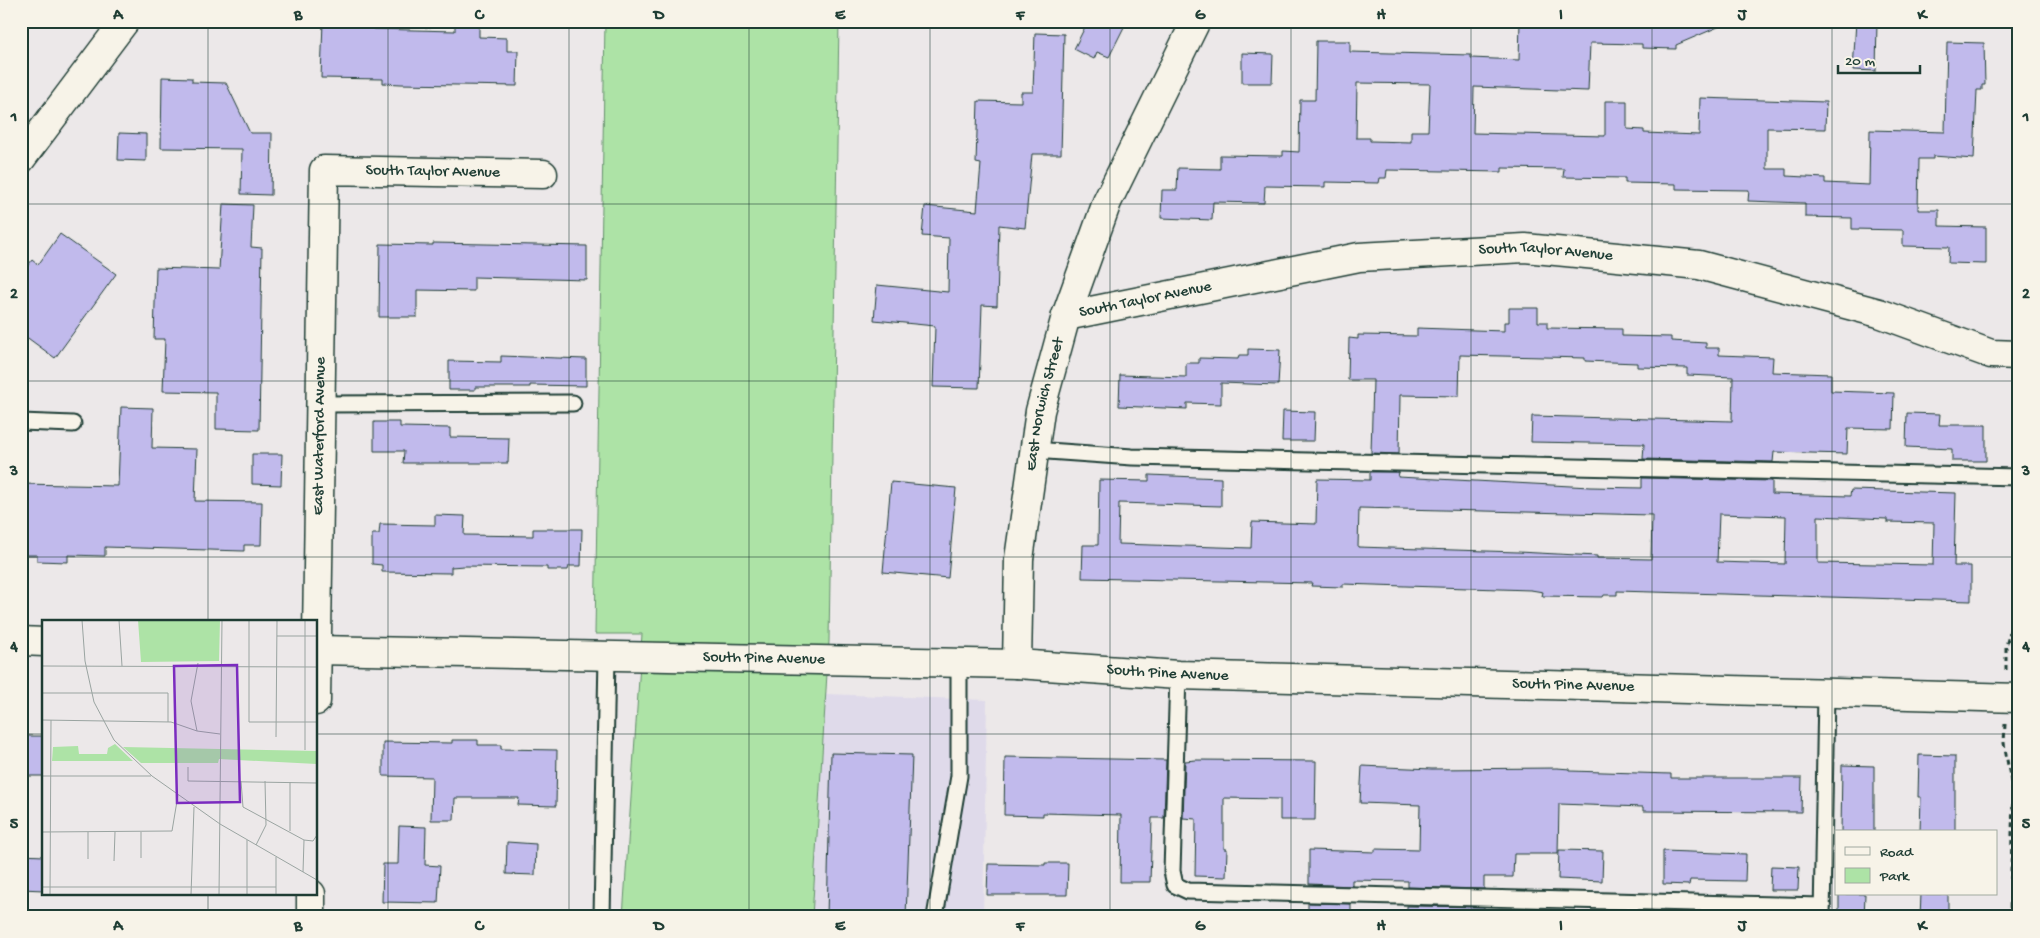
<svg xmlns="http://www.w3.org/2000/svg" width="2040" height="938" font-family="'Gochi Hand',sans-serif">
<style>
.built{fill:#dfdaea}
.green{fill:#ade3a6;stroke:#66906d}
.building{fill:#c1baec;stroke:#1f3d34;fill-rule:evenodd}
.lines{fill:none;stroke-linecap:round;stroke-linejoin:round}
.service-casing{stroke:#1f3d34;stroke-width:19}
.minor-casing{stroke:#1f3d34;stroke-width:31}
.tertiary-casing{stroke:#1f3d34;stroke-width:31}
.path{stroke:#1f3d34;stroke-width:3;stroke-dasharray:5 4;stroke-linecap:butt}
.service{stroke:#f7f3e8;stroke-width:15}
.minor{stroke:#f7f3e8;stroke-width:28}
.tertiary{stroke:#f7f3e8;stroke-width:28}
.grid{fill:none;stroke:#1f3d34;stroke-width:1;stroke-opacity:0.55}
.labels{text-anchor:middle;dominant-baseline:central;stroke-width:5;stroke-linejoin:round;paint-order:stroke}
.street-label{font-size:16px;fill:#1f3d34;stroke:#f7f3e8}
.inset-road{fill:none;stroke:#9aa4a1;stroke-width:1}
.view{fill:#7b2cbf;fill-opacity:0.15;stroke:#7b2cbf;stroke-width:2.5}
.inset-edge{fill:none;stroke:#1f3d34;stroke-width:2.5}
.neatline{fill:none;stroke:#1f3d34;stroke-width:2}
.grid-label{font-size:16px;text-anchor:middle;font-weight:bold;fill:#1f3d34}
</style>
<rect width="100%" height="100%" fill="#ece8e9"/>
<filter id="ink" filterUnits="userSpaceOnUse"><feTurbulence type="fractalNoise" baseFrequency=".02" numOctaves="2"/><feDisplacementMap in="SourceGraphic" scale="10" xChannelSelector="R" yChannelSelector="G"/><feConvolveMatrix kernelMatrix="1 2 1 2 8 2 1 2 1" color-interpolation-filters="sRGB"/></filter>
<g filter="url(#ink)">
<path class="built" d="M826,694L987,700L983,917H812Z"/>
<path class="green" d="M605,21H839L829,641L812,917H623L642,634H595Z"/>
<g class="building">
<path d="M323,21H374L373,29L455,31V21H479V37L507,38V51H518L517,86L401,84L383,83V79L321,78Z"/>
<path d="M1088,21H1127L1109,57L1097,52L1094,59L1074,49Z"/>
<path d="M1520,21H1732L1676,45V49L1642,48V44L1590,43L1588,91L1474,87L1473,133L1605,136V101H1627V129L1644,130V133L1699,135L1700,98L1826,102L1825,129L1767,128V169H1786V176L1825,178V183L1869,185L1870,130L1945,132L1947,42L1984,43L1985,85H1982V90H1977L1974,159L1933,156V159H1919L1918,210H1939V226L1986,227V264L1948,263L1949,247L1903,246V230L1852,229V218L1805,217V203L1748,201L1749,190L1676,189V184L1625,183V178L1563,177L1564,169L1502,168V172L1387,170L1386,178H1380L1379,183L1325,182V187L1265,186L1264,203L1213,202L1212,220L1161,218L1162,190H1177L1178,168L1220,169V155L1283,156V151L1299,152L1300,100H1315L1316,41H1350V52L1471,55V58L1519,60ZM1357,83L1430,84L1428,131H1411V142L1370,141V138H1356Z"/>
<path d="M1856,21H1877L1876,71L1853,70Z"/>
<path d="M1035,33L1064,34L1061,154H1032L1025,228L999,225L997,306L982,305L979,388L933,387L935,326L874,320L877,285L948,292L949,238L922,236L925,206L977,211L981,164L976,163L978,101L1021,102V92H1033Z"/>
<path d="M1242,53L1273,54L1272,83H1242Z"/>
<path d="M162,77L192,78V82L226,83L250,133H272L271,195L241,194L242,149L161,148Z"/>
<path d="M119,133L146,134V161L118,160Z"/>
<path d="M223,204L253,205L251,247L262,248L259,430L216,429V392L163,391L165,339H154L156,268L219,270Z"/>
<path d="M60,234L116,274L55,358L21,333V275L32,260L38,265Z"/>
<path d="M433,243L587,246V280L474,277V291L417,290V317H379L380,244L433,245Z"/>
<path d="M1509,308H1538V322H1547V328L1622,329V336L1671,337V341L1706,343V348H1719V355L1773,357L1772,372L1831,374V391L1894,393L1893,429L1848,428L1847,454L1774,452L1773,462L1643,459L1644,444L1531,442L1532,416L1732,421L1733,377L1687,375V368L1637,367V363L1585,361V358L1460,355L1459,396L1400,395L1399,454L1371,453L1373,380H1348L1349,338L1358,339V335L1417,336V328L1504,331V322H1509Z"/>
<path d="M1248,349L1280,350L1278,385L1221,383V404L1187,403V409L1119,406L1120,375L1186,377V363H1199V358L1238,359L1239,355H1248Z"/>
<path d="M501,356L586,359V386L530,385V387H475V390H449V361L501,362Z"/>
<path d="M121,407L153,408L152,448L197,449L195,501L262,502L261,545H244V551L105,547V556L68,555V562L37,561V555H21V484L118,486Z"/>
<path d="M1283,411L1315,412L1314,441H1282Z"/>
<path d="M1907,413L1940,414L1939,425H1986V461H1952V449L1906,447Z"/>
<path d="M374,422H400V427L450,428V437L509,438L508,463H403L404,451H374Z"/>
<path d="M252,454H282L281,485L252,484Z"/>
<path d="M1370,472H1399L1398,477L1590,487L1642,488V478L1772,481V494L1850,496L1851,490L1956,493L1954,566H1971V601L1617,591V595H1604L1603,597L1542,596L1543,592L1531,590L1343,584V587L1311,586L1312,583L1082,578L1083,545H1098L1099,480L1149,481V475L1221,478V506L1119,503L1118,544L1251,548L1252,522L1316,524L1317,479L1370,480ZM1359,508L1652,515L1651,559L1597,558V556L1518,552L1358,547ZM1719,514L1786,516L1785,564L1717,562ZM1818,516L1887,519V522L1934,523L1933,565L1818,563Z"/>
<path d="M891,482L956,488L948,578L883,572Z"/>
<path d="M435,515L465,516L464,535L533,536V529H582L581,566H569L568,570H547V567L464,566L451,567V573L382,572V565L372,564V534H379L380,524L435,525Z"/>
<rect x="21" y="736" width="23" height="40"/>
<path d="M452,740H478V745H501V749L557,750L556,806L518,805L519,798H455L454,820H431L432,777L383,776V742L452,743Z"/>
<path d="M831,753L912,755L906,917H827Z"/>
<path d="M1919,755L1955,756V832H1920L1921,797H1918Z"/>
<path d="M1005,757L1166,760L1164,818H1152L1150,882H1120L1121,815L1043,813V816L1004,815Z"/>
<path d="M1196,760L1316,761L1315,820H1280V799L1224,798V849H1227L1226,877L1195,876L1196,819L1183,818L1185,761Z"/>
<path d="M1842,765L1874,766V832H1841Z"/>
<path d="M1362,766L1432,769L1557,768L1570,769V771L1671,774V778H1802L1801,812L1643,811V807L1559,804L1558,854H1514L1513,877H1484V889L1408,887V881L1352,880V886L1309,884V850L1375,852V849L1419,850L1420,805L1360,803Z"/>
<path d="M399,826L426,827L425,865L440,866L438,903L382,902L383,864H398Z"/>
<path d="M507,842L536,844L535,875L506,874Z"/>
<path d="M1559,850L1603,851L1602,881L1558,879Z"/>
<path d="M1663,851L1746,854L1745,881L1690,880L1689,885L1663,884Z"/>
<path d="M21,855L44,856V890L21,889Z"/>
<path d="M1045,863H1068L1067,895H987L988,864L1045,865Z"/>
<path d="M1771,866L1799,867L1798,890H1770Z"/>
<path d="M1839,894H1865L1864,917H1839Z"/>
<path d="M1921,894H1948V917H1920Z"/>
<path d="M1308,903L1351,904V917H1308Z"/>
<path d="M1407,906L1484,907V917H1407Z"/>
</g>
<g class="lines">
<defs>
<g id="service">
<path d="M320,404L573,403"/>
<path d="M21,422L73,424"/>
<path d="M1034,450L1132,457L2019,477"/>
<path d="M1178,675L1172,871L1175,885L1188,891L1822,906"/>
<path d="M602,917L607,656"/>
<path d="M935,917L959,776V663"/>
<path d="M1822,917L1826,693"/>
</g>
<g id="minor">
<path id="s1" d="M1066,316L1359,257L1525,248L1699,265L1879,313L1991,354L2019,355"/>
<path d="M21,641L44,642"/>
<path id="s2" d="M316,650L1017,664L1178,675L2019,698"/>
<path id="s3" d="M1017,664L1019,559L1040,411L1066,316L1107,202L1196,21"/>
<path id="s4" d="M316,701L324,170L543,174"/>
<path d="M311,917V894"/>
</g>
<path id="tertiary" d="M21,159L125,21"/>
</defs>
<use href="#service" class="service-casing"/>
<use href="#minor" class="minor-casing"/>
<use href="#tertiary" class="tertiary-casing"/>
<g class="path">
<path d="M2006,670V646L2018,602L2019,580"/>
<path d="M2005,724L2004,743L2013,793L2010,917"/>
</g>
<use href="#service" class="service"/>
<use href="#minor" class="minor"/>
<use href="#tertiary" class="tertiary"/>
</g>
</g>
<path class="grid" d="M208,21V622M388,21V917M569,21V917M749,21V917M930,21V917M1110,21V917M1291,21V917M1471,21V917M1652,21V917M1832,21V917M21,204H2019M21,381H2019M21,557H2019M21,734H44M316,734H2019M208,894V917"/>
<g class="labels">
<g class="street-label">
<text stroke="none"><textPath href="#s4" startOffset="640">South Taylor Avenue</textPath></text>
<text stroke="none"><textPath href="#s1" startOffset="486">South Taylor Avenue</textPath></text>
<text stroke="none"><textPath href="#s1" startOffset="81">South Taylor Avenue</textPath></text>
<text stroke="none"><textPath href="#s3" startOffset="262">East Norwich Street</textPath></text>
<text stroke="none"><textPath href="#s4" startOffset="265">East Waterford Avenue</textPath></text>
<text stroke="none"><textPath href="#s2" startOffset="448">South Pine Avenue</textPath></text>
<text stroke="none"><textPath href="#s2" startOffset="852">South Pine Avenue</textPath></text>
<text stroke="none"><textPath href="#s2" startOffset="1258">South Pine Avenue</textPath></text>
</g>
</g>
<g transform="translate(42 620)">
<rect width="275" height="275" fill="#ece8e9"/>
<path d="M96,0H178L177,41L99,42ZM73,124L91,141H10L11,127L36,126L37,134H65L66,128ZM81,127L275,131V144L177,139L176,143H99Z" fill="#ade3a6"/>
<path class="inset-road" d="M40,0L43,41L52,82L72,120L110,156L178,204L275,260M77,0L80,46M207,0V102H275M235,16H275M0,46L275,47M0,73H126V102M0,100L129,102L155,111L178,114M155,111L149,81L156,43M234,117L235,0M263,130V0M146,147V161L275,163M0,156H109M199,161L201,187L262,220M248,211V162M0,212L130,211L136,175M214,225L224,205L223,161M99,238V212M46,239V212M72,241L73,212M261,252L262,220L271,221L275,215M0,267H234M8,275L9,100M149,275L152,187M177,275L180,0M205,275V220M234,275V237"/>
<path class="view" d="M195,45L198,182L135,183L132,46Z"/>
<rect width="275" height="275" class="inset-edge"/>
</g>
<rect width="2040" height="938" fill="none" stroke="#f7f3e8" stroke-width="55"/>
<rect x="1835" y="830" width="162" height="65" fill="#f7f3e8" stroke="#a1aaa0"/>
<rect x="1845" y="847" width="25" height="8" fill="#f7f3e8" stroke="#a1aaa0"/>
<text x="1880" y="856" font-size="15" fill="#1f3d34">Road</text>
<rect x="1845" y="868" width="25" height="15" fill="#ade3a6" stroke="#a1aaa0"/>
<text x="1880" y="880" font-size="15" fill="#1f3d34">Park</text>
<path d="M1838 65v8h82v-8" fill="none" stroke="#1f3d34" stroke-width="2.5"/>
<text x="1845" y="65" font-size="15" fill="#1f3d34" stroke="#f7f3e8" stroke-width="4" paint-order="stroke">20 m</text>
<rect x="28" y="28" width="1984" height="882" class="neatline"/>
<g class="grid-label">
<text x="118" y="19">A</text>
<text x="298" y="19">B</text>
<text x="479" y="19">C</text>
<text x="659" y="19">D</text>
<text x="840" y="19">E</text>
<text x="1020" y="19">F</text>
<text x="1200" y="19">G</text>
<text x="1381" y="19">H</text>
<text x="1561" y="19">I</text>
<text x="1742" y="19">J</text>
<text x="1922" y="19">K</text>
<text x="14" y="121">1</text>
<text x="2026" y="121">1</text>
<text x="14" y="298">2</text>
<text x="2026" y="298">2</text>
<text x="14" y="475">3</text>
<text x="2026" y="475">3</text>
<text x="14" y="651">4</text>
<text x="2026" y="651">4</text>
<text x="14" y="828">5</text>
<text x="2026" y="828">5</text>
<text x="118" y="930">A</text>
<text x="298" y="930">B</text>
<text x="479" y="930">C</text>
<text x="659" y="930">D</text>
<text x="840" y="930">E</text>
<text x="1020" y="930">F</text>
<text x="1200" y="930">G</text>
<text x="1381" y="930">H</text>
<text x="1561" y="930">I</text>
<text x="1742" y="930">J</text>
<text x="1922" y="930">K</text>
</g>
</svg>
